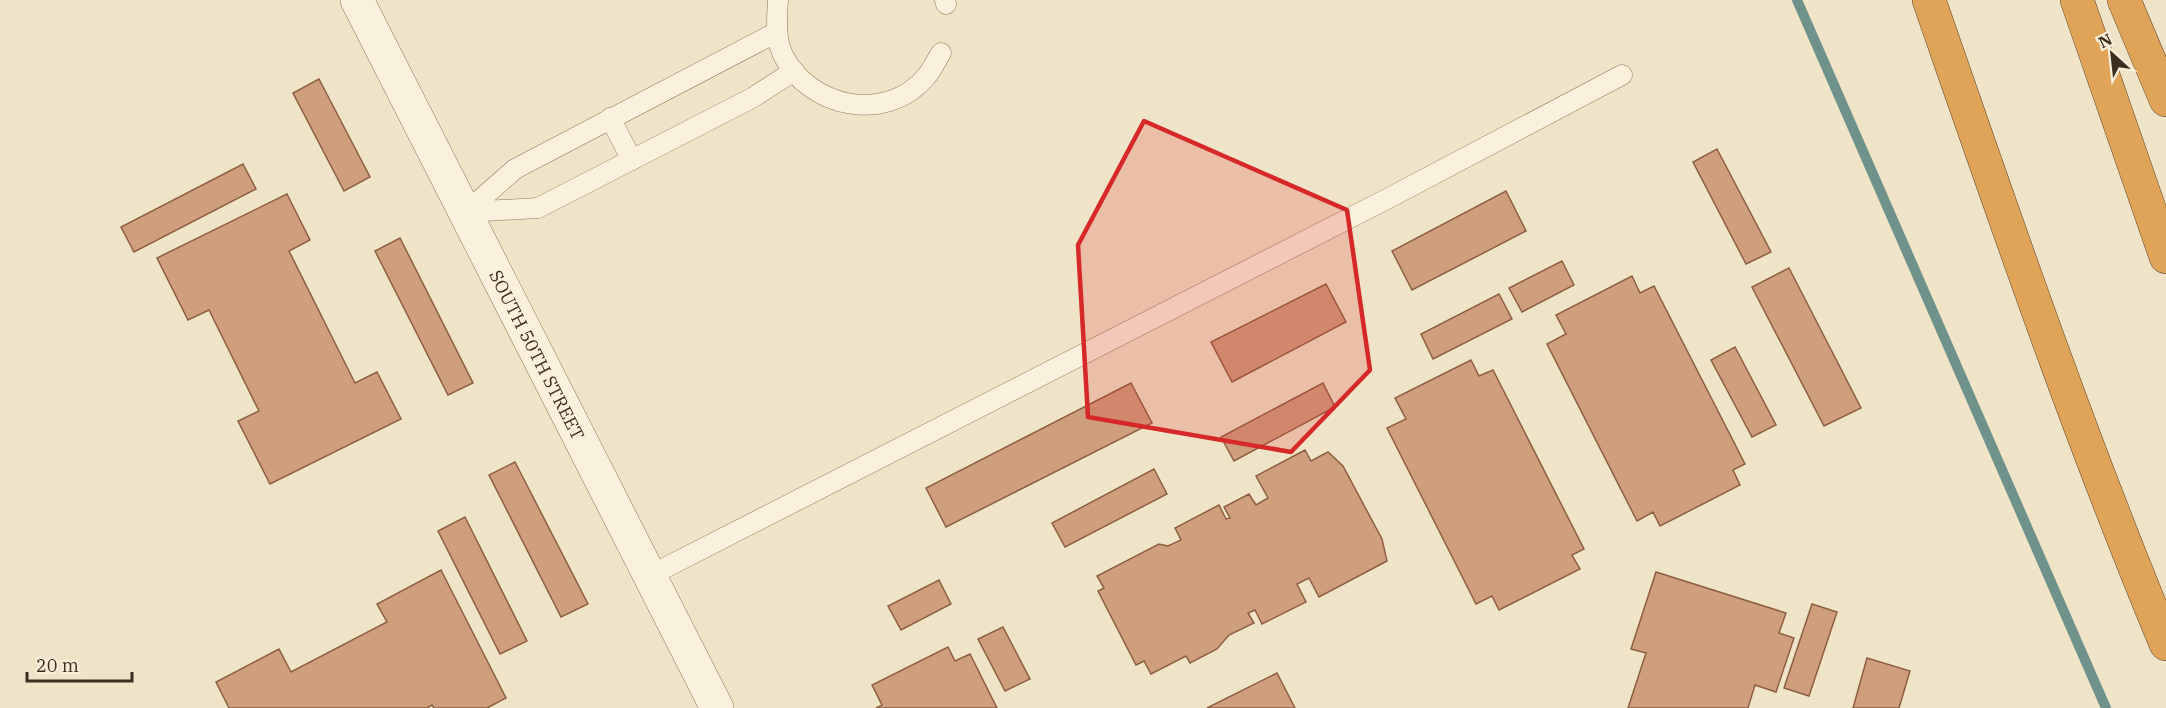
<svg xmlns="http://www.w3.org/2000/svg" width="2166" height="708" font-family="'IBM Plex Serif',serif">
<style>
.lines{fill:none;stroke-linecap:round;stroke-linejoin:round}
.stream{stroke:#6f938a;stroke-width:10}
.building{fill:#cf9f7d;stroke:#8d5f41;stroke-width:1.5}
.service-casing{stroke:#8d765c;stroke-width:21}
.minor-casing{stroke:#8d765c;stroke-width:34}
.motorway-casing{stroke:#5b4430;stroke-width:34}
.service{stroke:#faf1dc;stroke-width:20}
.minor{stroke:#faf1dc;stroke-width:33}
.motorway{stroke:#e0a458;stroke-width:33}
.marked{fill:#d62828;fill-opacity:0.2;stroke:#d62828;stroke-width:4.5;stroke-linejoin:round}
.labels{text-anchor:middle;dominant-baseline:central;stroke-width:4.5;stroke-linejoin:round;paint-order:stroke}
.street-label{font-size:18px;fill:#3d2e20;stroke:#f7eed8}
</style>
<rect width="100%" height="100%" fill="#f0e4c8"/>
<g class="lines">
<path class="stream" d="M1797,0L2106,708"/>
</g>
<g class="building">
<path d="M319,79L370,177L344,191L293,93Z"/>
<path d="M1717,149L1771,252L1746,264L1693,162Z"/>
<path d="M243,164L256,189L134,252L121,227Z"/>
<path d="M1506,191L1526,231L1412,290L1392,251Z"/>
<path d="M287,194L310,240L289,251L355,383L377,372L401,419L270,484L238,421L259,411L209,310L188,320L157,258Z"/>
<path d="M400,238L473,383L448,395L375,251Z"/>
<path d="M1562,261L1574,285L1522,312L1509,288Z"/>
<path d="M1789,268L1861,408L1824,426L1752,287Z"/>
<path d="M1632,276L1640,293L1654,286L1745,464L1733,470L1740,485L1660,526L1653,512L1637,521L1547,344L1566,334L1556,315Z"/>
<path d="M1326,284L1346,322L1232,382L1211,342Z"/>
<path d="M1499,294L1512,319L1433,359L1421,334Z"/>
<path d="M1735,347L1776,425L1752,437L1711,360Z"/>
<path d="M1471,360L1479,376L1493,370L1584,549L1572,555L1580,569L1499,610L1492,596L1476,604L1387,428L1406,419L1395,398Z"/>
<path d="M1131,383L1152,423L946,527L926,488Z"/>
<path d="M1323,383L1335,407L1234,461L1221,437Z"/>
<path d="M1305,450L1311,461L1328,452L1343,466L1382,539L1387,561L1319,597L1309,578L1297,584L1306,602L1262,624L1255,610L1248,613L1254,623L1229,635L1217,649L1190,663L1186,656L1151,674L1144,661L1136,665L1098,591L1104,588L1097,576L1159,544L1168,546L1181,540L1175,528L1219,505L1226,519L1230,518L1224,507L1249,494L1256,505L1268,498L1256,476Z"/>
<path d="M515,462L588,604L561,617L489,475Z"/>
<path d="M1154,469L1167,494L1065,547L1052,523Z"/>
<path d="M465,517L527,641L500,654L438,531Z"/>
<path d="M441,570L506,698L487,708H434L432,705L427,708H229L216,682L279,649L291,672L387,622L377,604Z"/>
<path d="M1656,572L1786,613L1779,633L1794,638L1776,692L1755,685L1748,708H1628L1646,653L1631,649Z"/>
<path d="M939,580L951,604L901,630L888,606Z"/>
<path d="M1812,604L1837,612L1809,696L1784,688Z"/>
<path d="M1003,627L1030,679L1005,691L978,639Z"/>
<path d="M948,647L955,661L970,654L997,708H876L882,705L872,685Z"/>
<path d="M1867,658L1910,671L1899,708H1853Z"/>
<path d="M1277,673L1295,708H1207Z"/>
</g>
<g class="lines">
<defs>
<g id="service">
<path d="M778,0C777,18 775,38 783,55C809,108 886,124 926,77C932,70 936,61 941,53"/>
<path d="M945,0L946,4"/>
<path d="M777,32L515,169L466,212L538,208L752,98L794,71"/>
<path d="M610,118L632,160"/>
<path d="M649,576L1385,200L1622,75"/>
</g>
<g id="minor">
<path id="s1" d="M357,0L717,708"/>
</g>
<g id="motorway">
<path d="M1929,0C2004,216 2078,433 2166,644"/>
<path d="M2077,0L2166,257"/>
<path d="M2124,0L2166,100"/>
</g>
</defs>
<use href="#service" class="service-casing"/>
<use href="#minor" class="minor-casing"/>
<use href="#motorway" class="motorway-casing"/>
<use href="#service" class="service"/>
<use href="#minor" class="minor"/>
<use href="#motorway" class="motorway"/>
</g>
<path class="marked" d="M1144,121L1347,210L1370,370L1291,452L1088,417L1078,245Z"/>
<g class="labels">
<g class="street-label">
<text stroke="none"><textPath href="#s1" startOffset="398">SOUTH 50TH STREET</textPath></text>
</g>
</g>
<g transform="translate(2112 54) rotate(333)" stroke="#f7eed8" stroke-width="4.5" paint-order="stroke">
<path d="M0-4.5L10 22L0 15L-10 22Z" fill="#3d2e20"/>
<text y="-9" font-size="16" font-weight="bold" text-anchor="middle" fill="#3d2e20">N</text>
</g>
<path d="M27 672v9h105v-9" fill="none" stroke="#3d2e20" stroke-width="3"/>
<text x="36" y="672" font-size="18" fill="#3d2e20" stroke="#f7eed8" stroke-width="4.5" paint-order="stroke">20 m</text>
</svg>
